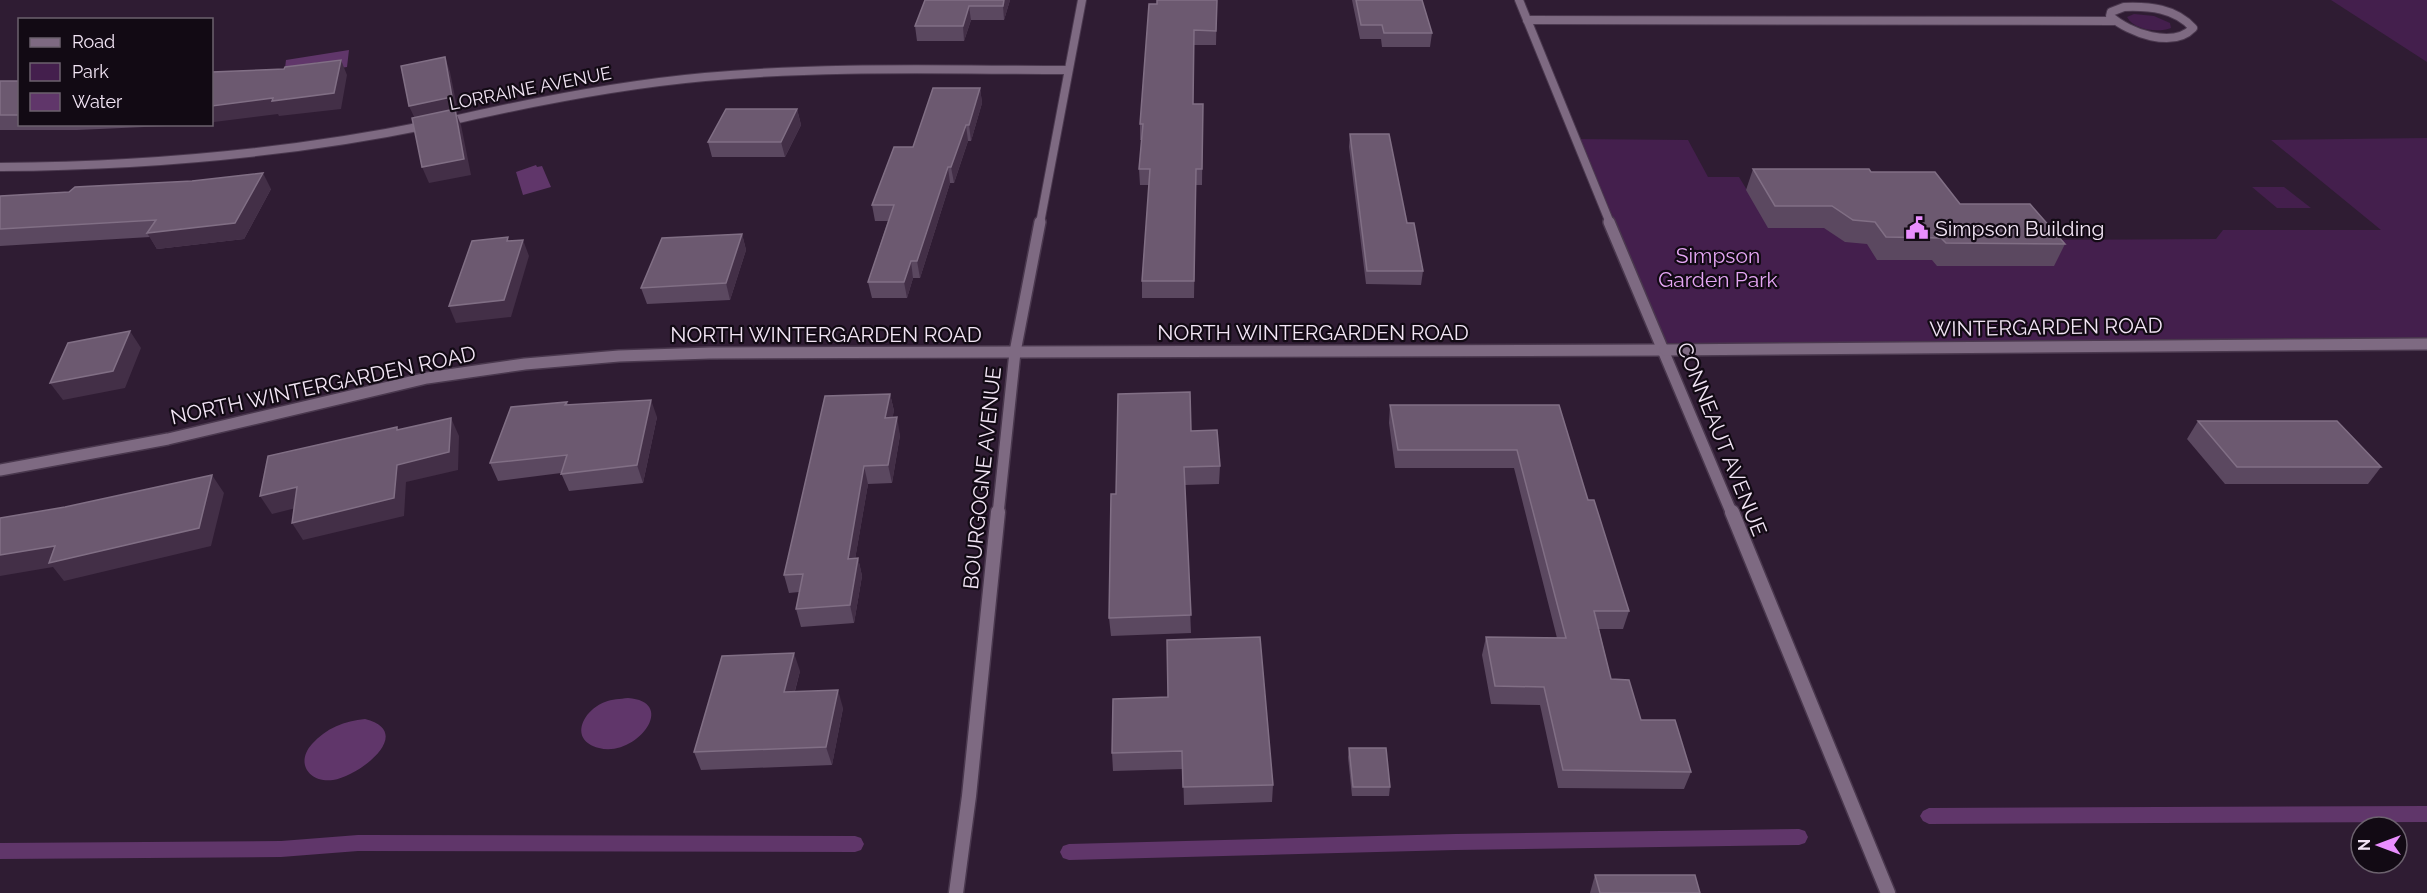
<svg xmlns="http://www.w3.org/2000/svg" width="2427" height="893" viewBox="0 0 2427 893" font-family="Raleway,sans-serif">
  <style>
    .green { fill: #441f4d }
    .water { fill: #60366a }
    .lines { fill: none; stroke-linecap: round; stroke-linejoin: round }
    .stream { fill: #60366a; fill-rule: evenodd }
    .minor-far2-casing { stroke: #4a384e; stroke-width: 10 }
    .minor-far1-casing { stroke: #4a384e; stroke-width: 14 }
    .minor-casing { stroke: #4a384e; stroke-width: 17 }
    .tertiary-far2-casing { stroke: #4a384e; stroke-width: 10 }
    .tertiary-far1-casing { stroke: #4a384e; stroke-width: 14 }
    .tertiary-casing { stroke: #4a384e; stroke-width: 17 }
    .minor-far2 { stroke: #7e6a82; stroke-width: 8 }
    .minor-far1 { stroke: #7e6a82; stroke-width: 11 }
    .minor { stroke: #7e6a82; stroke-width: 14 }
    .tertiary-far2 { stroke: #7e6a82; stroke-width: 8 }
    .tertiary-far1 { stroke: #7e6a82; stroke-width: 11 }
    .tertiary { stroke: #7e6a82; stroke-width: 14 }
    .wall { fill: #5b4860 }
    .shaded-wall { fill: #432f47 }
    .building { fill: #6c5970; stroke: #816f85; stroke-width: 1.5 }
    .labels { text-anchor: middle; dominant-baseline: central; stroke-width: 4.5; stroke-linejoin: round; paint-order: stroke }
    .far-street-label { font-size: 18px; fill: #f2e5f5; stroke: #120a14 }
    .poi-label { font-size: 21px; fill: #f2e5f5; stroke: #120a14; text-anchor: start }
    .park-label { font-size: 21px; fill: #e5a6f4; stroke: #120a14 }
    .street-label { font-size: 21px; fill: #f2e5f5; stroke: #120a14 }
  </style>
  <rect width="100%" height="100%" fill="#2f1c33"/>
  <g class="green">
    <polygon points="2331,0 2427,0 2427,62"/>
    <path d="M2134,14L2154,16L2170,23L2171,28C2158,33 2134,30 2127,17Z"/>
    <polygon points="2427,138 2427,344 1665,350 1575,139 1688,140 1708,177 1739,177 1747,190 2032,240 2216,239 2223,230 2381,230 2271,140"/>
    <polygon points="2252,187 2284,187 2311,208 2277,208"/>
  </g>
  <g class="water">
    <polygon points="349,50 347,67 321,71 321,62 285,68 286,60"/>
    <polygon points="536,165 537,167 542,166 551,187 523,195 516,172"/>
    <path d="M628,698C679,702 636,758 599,748C568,740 583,710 605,702C612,699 620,699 628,698Z"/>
    <path d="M365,719C416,732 360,776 333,780C309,783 295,763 312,744C326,728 345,721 365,719Z"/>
  </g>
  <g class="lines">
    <g class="stream">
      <polygon points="2427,806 2427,822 1929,824 1923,821 1920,816 1923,811 1929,808"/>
      <polygon points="1799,829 1805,831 1808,837 1805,843 1799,845 1455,850 1069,860 1063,858 1060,852 1063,846 1069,844 1455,834"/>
      <polygon points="358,835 855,836 861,838 864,844 861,850 855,852 358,851 281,857 0,859 0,843 281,841"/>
    </g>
    <g class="minor-far2-casing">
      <g id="minor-far2">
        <path d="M2124,7C2149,6 2175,8 2193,28C2173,49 2129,33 2110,16L2111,12Z"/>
        <polyline points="1527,20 2114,21"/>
        <path d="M445,122C531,102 617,85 705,77C825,66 947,70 1068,70"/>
        <path d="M0,167C145,166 286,154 428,125"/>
        <polyline points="1040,223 1082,0"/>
      </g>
    </g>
    <g class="minor-far1-casing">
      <g id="minor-far1">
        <polyline points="0,470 168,439 427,378 525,364 619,356 710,353 1665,350"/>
        <polyline points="998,514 1015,352 1040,222"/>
      </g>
    </g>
    <g class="minor-casing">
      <polyline id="minor" points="956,893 969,796 998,512"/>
    </g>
    <g class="tertiary-far2-casing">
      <polyline id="tertiary-far2" points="1519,0 1610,223"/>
    </g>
    <g class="tertiary-far1-casing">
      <g id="tertiary-far1">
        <polyline points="1609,222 1732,514"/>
        <polyline points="1665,350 2427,344"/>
      </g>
    </g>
    <g class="tertiary-casing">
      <polyline id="tertiary" points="1732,512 1888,893"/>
    </g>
    <use href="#minor-far2" class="minor-far2"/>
    <use href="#minor-far1" class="minor-far1"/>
    <use href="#minor" class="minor"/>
    <use href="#tertiary-far2" class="tertiary-far2"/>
    <use href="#tertiary-far1" class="tertiary-far1"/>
    <use href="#tertiary" class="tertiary"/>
  </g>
  <g class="wall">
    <polygon points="925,0 1010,0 1004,20 971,20 964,41 917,41 915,26"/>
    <polygon points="1217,0 1216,45 1194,45 1193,104 1203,104 1202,185 1196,185 1194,298 1142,298 1142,281 1149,185 1140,185 1139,169 1142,140 1140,140 1140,124 1157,4"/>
    <polygon points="1352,0 1422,0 1432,33 1430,47 1382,47 1381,39 1360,39"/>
    <polygon points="0,81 20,81 20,124 211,124 77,130 0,130"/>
    <polygon points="980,88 982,103 971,141 968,141 954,183 950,183 920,278 913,278 907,298 872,298 868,282 888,221 875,221 872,205 913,147"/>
    <polygon points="797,109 801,125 785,157 712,157 708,142"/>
    <polygon points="1350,134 1407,223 1423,271 1421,285 1366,284 1349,147"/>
    <polygon points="1753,169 1871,172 2065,244 2054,266 1937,266 1932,260 1877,260 1867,244 1845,242 1824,228 1768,228 1746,190"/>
    <polygon points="271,189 244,239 157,249 150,237 0,246 0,196 69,192"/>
    <polygon points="742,234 746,250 730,300 647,304 641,288"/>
    <polygon points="890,394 894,411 892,417 900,435 892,483 868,484 855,559 858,558 862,576 854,623 801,627 796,609 799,592 789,593 784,575"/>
    <polygon points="567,402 568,405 657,417 643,483 569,491 561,473 498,481 490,463"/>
    <polygon points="1390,405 1559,405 1588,500 1629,611 1623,629 1599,629 1611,679 1641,720 1691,772 1684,789 1558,788 1540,705 1491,704 1482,655 1486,637 1557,638 1514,468 1395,468 1389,423"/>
    <polygon points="2198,421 2381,467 2368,484 2225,484 2187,439"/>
    <polygon points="1191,431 1220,466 1219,484 1185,485 1191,633 1111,636 1109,618 1116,494"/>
    <polygon points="800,671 795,691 843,708 832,765 701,770 694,752"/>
    <polygon points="1113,699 1273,785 1272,802 1184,805 1183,769 1113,771 1112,753"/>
    <polygon points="1349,748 1390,787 1389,796 1352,796 1348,757"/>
    <polygon points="1595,875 1700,893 1590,893"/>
  </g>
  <g class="shaded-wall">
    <polygon points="1004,0 1010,0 1004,20 1003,6"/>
    <polygon points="969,6 971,20 964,41 963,26"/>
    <polygon points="445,57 450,72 458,112 456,113 461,125 471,175 429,183 422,167 416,121 409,106"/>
    <polygon points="341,60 347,75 341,109 279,116 278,114 214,122 212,124 212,106"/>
    <polygon points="980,88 982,103 971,141 969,125"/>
    <polygon points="797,109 801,125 785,157 781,142"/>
    <polygon points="966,125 968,141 954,183 951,167"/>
    <polygon points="948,167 950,183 920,278 917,261"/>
    <polygon points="263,173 271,189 244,239 157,249 147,233"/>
    <polygon points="742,234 746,250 730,300 726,283"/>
    <polygon points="523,240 529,256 511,317 456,323 449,306"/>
    <polygon points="911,261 913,278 907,298 904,282"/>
    <polygon points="130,331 141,348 125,388 63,400 50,383"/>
    <polygon points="890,394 894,411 889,435 885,418"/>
    <polygon points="651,400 657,417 643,483 637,465"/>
    <polygon points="897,417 900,435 892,483 888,465"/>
    <polygon points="451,418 459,436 458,470 406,482 404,516 303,540 292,523 397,465"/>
    <polygon points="864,466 868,484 852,577 848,559"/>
    <polygon points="212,475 224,493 211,546 64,581 53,567 0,576 0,555"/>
    <polygon points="297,487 308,505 272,514 260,496"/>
    <polygon points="858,558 862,576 854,623 850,605"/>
    <polygon points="794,653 800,671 790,709 784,692"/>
    <polygon points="838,690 843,708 832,765 826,747"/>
  </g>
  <g class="building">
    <polygon points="925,0 1004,0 1003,6 969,6 963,26 915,26"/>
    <polygon points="1157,0 1217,0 1216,31 1194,30 1193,104 1203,104 1202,169 1196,169 1194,281 1142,281 1150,169 1139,169 1143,124 1140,124 1149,4 1157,4"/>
    <polygon points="1356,0 1422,0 1432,33 1384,33 1382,25 1361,25"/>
    <polygon points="445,57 452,97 409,106 401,66"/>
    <polygon points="341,60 334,93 272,101 273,98 212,106 212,72 284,69 285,67"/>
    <rect x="0" y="81" width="20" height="34"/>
    <polygon points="933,88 980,88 969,125 966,125 951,167 948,167 917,261 911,261 904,282 868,282 894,205 872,205 894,147 913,147"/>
    <polygon points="455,109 464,159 422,167 412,118"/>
    <polygon points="726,109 797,109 781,142 708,142"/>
    <polygon points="1350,134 1389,134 1407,223 1414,223 1423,271 1367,271"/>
    <polygon points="1753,169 1869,169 1871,172 1935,172 1960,204 2030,204 2065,244 1946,243 1941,238 1886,237 1875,222 1853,220 1832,206 1775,206"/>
    <polygon points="263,173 235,223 147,233 156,220 0,229 0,196 69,192 75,187 192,181"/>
    <polygon points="742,234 726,283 641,288 662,238"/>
    <polygon points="508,237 507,241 523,240 504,300 449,306 472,241"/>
    <polygon points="130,331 113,371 50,383 68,343"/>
    <polygon points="1190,392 1191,431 1217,430 1220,466 1184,467 1191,615 1109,618 1111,494 1116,494 1118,394"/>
    <polygon points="890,394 885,418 897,417 888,465 864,466 848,559 858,558 850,605 796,609 803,574 784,575 825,396"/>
    <polygon points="651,400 637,465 561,474 567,455 490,463 511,407 567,402 565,405"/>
    <polygon points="1390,405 1559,405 1588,500 1594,500 1629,611 1594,611 1611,679 1629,680 1641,720 1675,720 1691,772 1563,770 1544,687 1495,686 1486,637 1566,638 1517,450 1398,450"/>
    <polygon points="451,418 449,452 397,465 394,498 292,523 297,487 260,496 268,456 397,427 397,430"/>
    <polygon points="2198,421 2337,421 2381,467 2237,467"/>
    <polygon points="212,475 199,528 49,563 55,546 0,555 0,518 65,507"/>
    <polygon points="1260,637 1273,785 1183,787 1182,751 1112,753 1113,699 1168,697 1167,640"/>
    <polygon points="794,653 784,692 838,690 826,747 694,752 722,656"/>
    <polygon points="1349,748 1386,748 1390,787 1353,787"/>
    <polygon points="1595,875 1695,875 1700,893 1600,893"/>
  </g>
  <defs>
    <g id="civic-bare" transform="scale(1.8)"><path d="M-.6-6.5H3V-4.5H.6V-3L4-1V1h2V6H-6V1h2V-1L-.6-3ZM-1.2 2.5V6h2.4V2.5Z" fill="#e98efe" stroke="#120a14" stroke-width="2.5" paint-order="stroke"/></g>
  </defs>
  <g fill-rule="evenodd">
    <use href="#civic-bare" x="1917" y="228"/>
  </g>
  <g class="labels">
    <g class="far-street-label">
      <text transform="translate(530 88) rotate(-11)">LORRAINE AVENUE</text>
    </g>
    <g class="poi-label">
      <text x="1935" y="228">Simpson Building</text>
    </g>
    <g class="park-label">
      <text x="1718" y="255">Simpson<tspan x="1718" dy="24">Garden Park</tspan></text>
    </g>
    <g class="street-label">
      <text transform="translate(2046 327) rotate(-1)">WINTERGARDEN ROAD</text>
      <text x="1313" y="332">NORTH WINTERGARDEN ROAD</text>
      <text x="826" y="334">NORTH WINTERGARDEN ROAD</text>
      <text transform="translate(323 385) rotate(-12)">NORTH WINTERGARDEN ROAD</text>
      <text transform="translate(1722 439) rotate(68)">CONNEAUT AVENUE</text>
      <text transform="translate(982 478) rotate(-84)">BOURGOGNE AVENUE</text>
    </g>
  </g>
  <rect x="18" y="18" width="195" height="108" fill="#120a14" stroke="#6c626e" stroke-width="1.5"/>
  <rect x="30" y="38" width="30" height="9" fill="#7e6a82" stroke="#6c626e" stroke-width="1.5"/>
  <text x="72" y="48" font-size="18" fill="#f2e5f5">Road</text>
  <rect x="30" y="63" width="30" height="18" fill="#441f4d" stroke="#6c626e" stroke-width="1.5"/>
  <text x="72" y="78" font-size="18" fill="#f2e5f5">Park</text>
  <rect x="30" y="93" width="30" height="18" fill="#60366a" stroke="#6c626e" stroke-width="1.5"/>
  <text x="72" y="108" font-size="18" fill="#f2e5f5">Water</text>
  <g transform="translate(2379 845) rotate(270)"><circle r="28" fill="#120a14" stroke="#6c626e" stroke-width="1.5"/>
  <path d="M0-4.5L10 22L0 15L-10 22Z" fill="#e98efe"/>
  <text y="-9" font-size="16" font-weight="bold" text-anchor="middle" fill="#f2e5f5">N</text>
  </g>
</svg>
